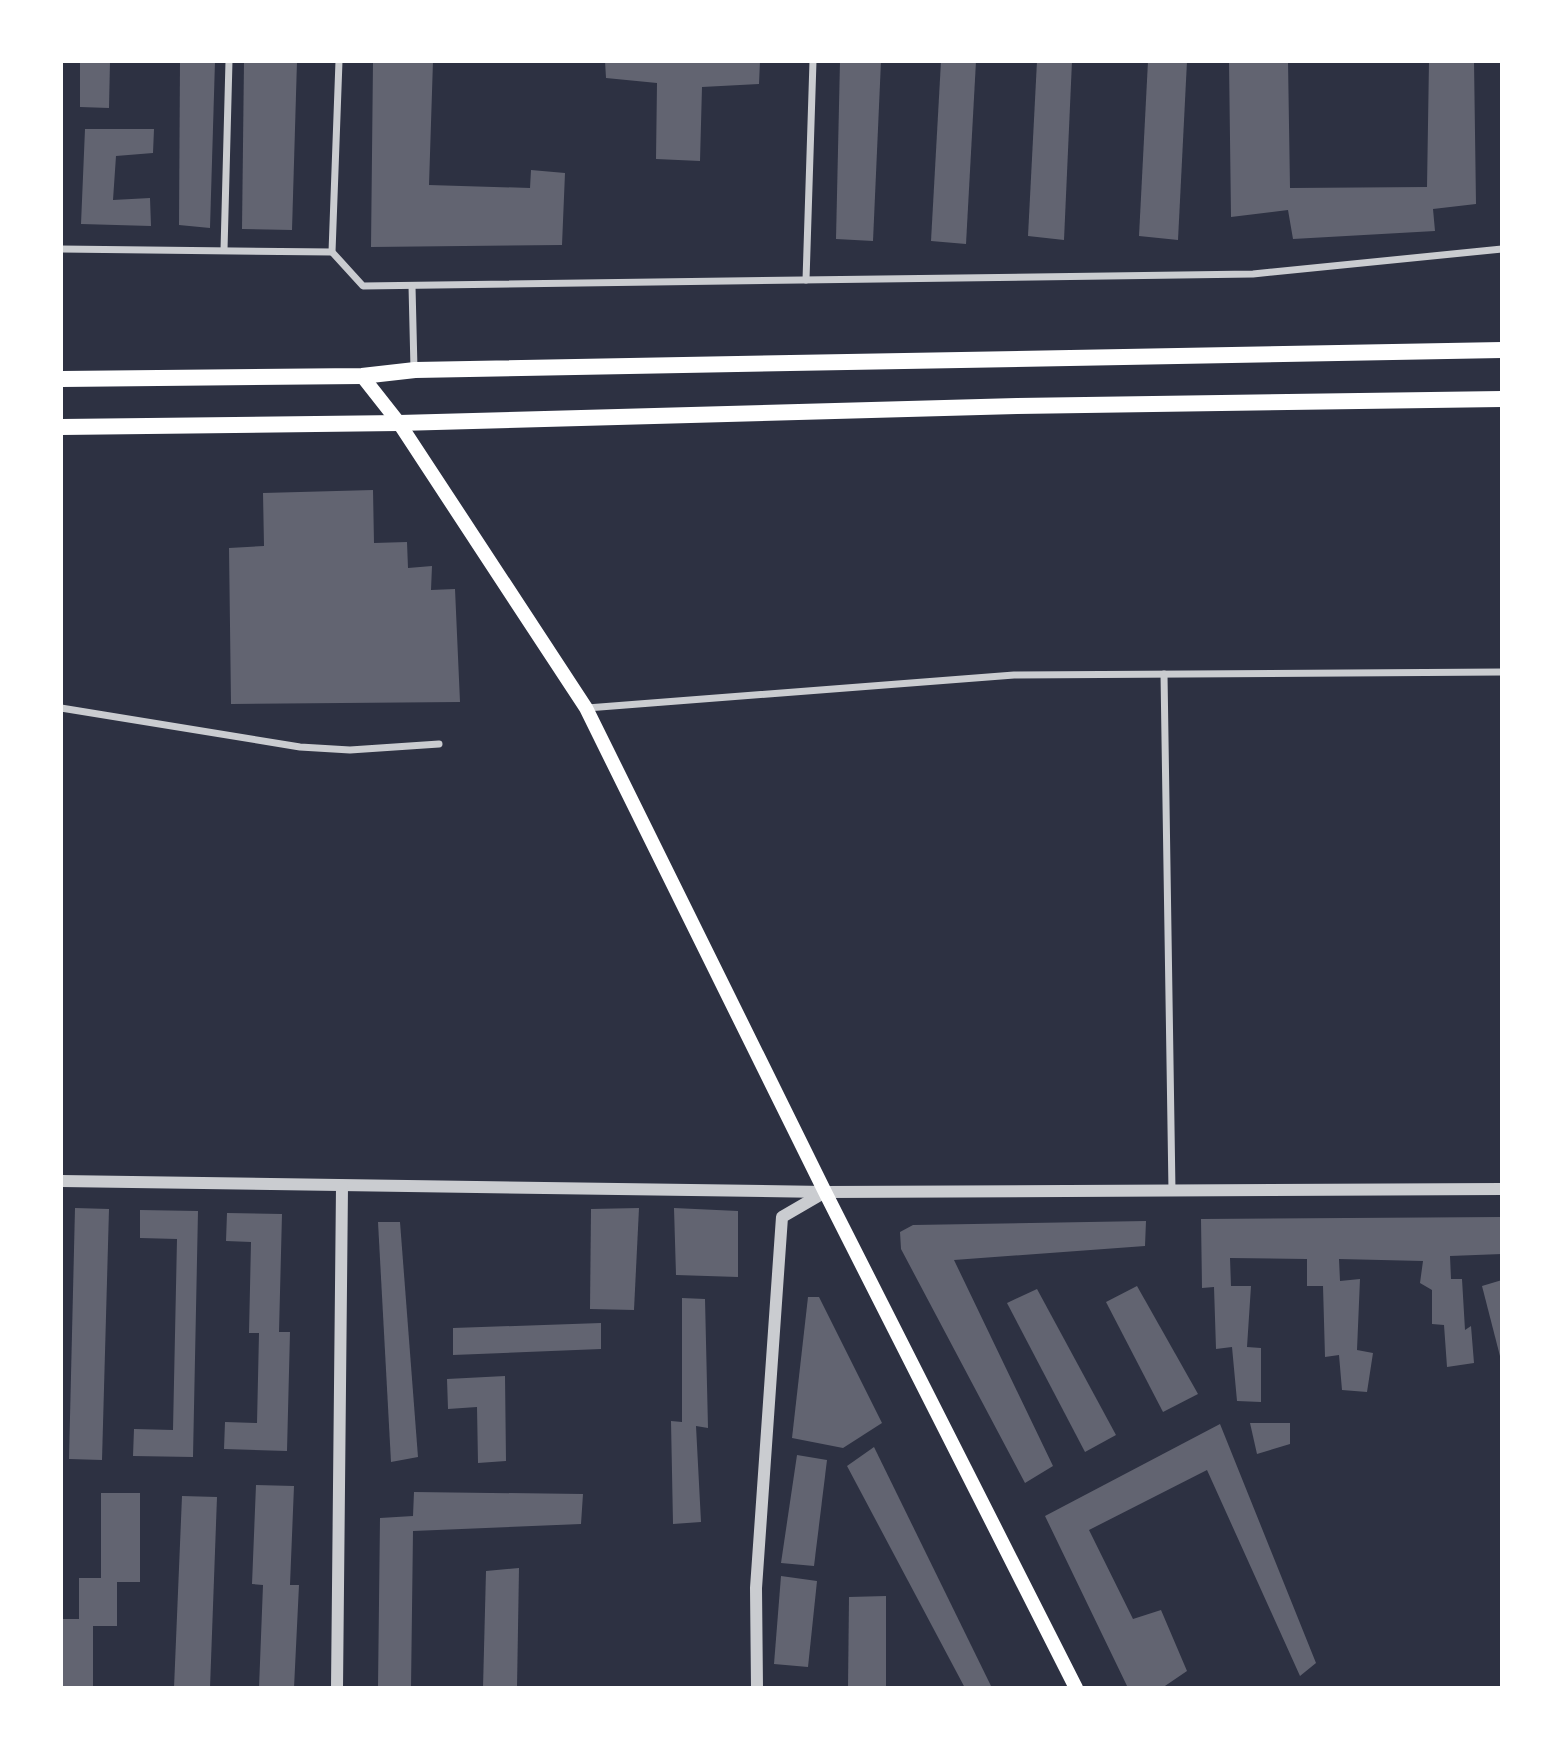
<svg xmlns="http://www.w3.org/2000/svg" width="1563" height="1749" viewBox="0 0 1563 1749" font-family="'Space Grotesk',sans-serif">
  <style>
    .building { fill: #626471 }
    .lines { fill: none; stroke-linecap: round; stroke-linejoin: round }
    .minor { stroke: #caccd0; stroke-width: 7 }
    .tertiary { stroke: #caccd0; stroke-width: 12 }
    .secondary { stroke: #fff; stroke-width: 14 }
    .primary { stroke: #fff; stroke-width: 16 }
  </style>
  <rect width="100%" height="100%" fill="#2d3142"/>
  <g class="building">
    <polygon points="80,61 110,61 109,108 80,107"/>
    <polygon points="180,61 215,61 210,228 179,225"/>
    <polygon points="244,61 297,61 292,230 242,229"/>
    <polygon points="373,61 433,61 429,185 530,188 531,170 565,173 562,245 371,247"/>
    <polygon points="605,61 760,61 759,84 702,87 700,161 656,159 657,83 606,78"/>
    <polygon points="840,61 881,61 873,241 836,239"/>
    <polygon points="941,61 976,61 966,244 931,241"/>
    <polygon points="1037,61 1072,61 1064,240 1028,236"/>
    <polygon points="1148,61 1187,61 1178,240 1139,236"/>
    <polygon points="1229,61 1288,61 1290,188 1427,187 1429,61 1474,61 1476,204 1433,209 1435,231 1293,239 1288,210 1231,217"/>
    <polygon points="85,129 154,129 153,153 116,156 113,200 150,198 151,226 81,224"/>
    <polygon points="373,490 374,543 407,542 408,568 432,566 431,590 455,589 460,702 231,704 229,548 264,546 263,493"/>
    <polygon points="75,1208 109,1209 102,1460 69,1459"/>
    <polygon points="639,1208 634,1310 590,1309 591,1209"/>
    <polygon points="674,1208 738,1211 738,1277 676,1275"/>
    <polygon points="140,1210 198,1211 193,1457 133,1456 134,1429 173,1430 177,1239 140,1238"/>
    <polygon points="227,1213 282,1214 279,1332 290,1332 287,1451 224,1449 225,1422 257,1423 259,1333 249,1333 251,1242 226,1241"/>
    <polygon points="1502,1217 1502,1254 1450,1256 1451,1279 1462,1279 1465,1330 1471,1326 1474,1363 1447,1367 1444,1325 1432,1324 1432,1290 1420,1283 1423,1261 1339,1259 1340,1281 1360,1279 1357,1350 1373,1353 1367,1392 1342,1390 1339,1355 1325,1357 1323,1286 1307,1286 1307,1259 1230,1258 1231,1286 1251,1286 1247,1347 1261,1348 1261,1402 1237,1401 1232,1347 1216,1349 1214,1287 1202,1288 1201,1219"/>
    <polygon points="1146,1221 1145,1246 954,1260 1053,1466 1025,1483 901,1249 900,1232 913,1225"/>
    <polygon points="378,1222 400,1222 418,1457 391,1462"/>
    <polygon points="1502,1280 1502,1359 1501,1360 1482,1286"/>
    <polygon points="1137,1286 1198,1394 1163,1412 1106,1302"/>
    <polygon points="1037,1289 1116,1435 1085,1452 1007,1303"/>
    <polygon points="808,1297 819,1297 882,1423 843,1448 792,1438"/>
    <polygon points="682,1298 705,1299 708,1428 696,1426 701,1522 673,1524 671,1421 682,1422"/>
    <polygon points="601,1323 601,1349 453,1355 453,1328"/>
    <polygon points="505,1376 506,1461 478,1463 477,1407 448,1409 447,1379"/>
    <polygon points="1250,1423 1290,1423 1290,1444 1257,1454"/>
    <polygon points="1220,1424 1316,1663 1300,1676 1207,1470 1089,1530 1133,1619 1161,1610 1187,1671 1162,1688 1128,1688 1045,1516"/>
    <polygon points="874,1447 992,1688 965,1688 847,1466"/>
    <polygon points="797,1455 827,1460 814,1566 781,1563"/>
    <polygon points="256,1485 294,1486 290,1585 299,1585 294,1688 259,1688 263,1585 252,1584"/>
    <polygon points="414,1492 583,1494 581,1524 413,1531 411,1688 378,1688 380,1518 413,1516"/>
    <polygon points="101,1493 140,1493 140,1582 117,1582 117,1626 93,1626 93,1688 61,1688 61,1619 79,1619 79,1578 101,1578"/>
    <polygon points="182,1496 217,1497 210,1688 174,1688"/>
    <polygon points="519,1568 517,1688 483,1688 486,1571"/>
    <polygon points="781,1576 817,1581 808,1667 774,1664"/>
    <polygon points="886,1596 886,1688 848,1688 849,1597"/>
  </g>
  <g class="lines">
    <g class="minor">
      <polyline points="339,61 332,252 363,286 1253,274 1502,249"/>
      <polyline points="61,249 332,252"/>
      <polyline points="224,250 229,61"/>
      <polyline points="806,280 813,61"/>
      <polyline points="412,286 414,369"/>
      <polyline points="1164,674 1172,1191"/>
      <polyline points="61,708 300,747 350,750 439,744"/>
      <polyline points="587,708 1014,675 1502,672"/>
    </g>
    <g class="tertiary">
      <polyline points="61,1181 825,1192 1502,1189"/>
      <polyline points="337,1688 342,1186"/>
      <polyline points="757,1688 756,1588 782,1217 825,1192"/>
    </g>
    <polyline class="secondary" points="362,376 399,423 586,708 825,1192 1076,1688"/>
    <g class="primary">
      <polyline points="61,379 362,376 415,370 1502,350"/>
      <polyline points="61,427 399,423 1017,406 1502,399"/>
    </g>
  </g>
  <rect width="1563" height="1749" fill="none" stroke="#ffffff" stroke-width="126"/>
</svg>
